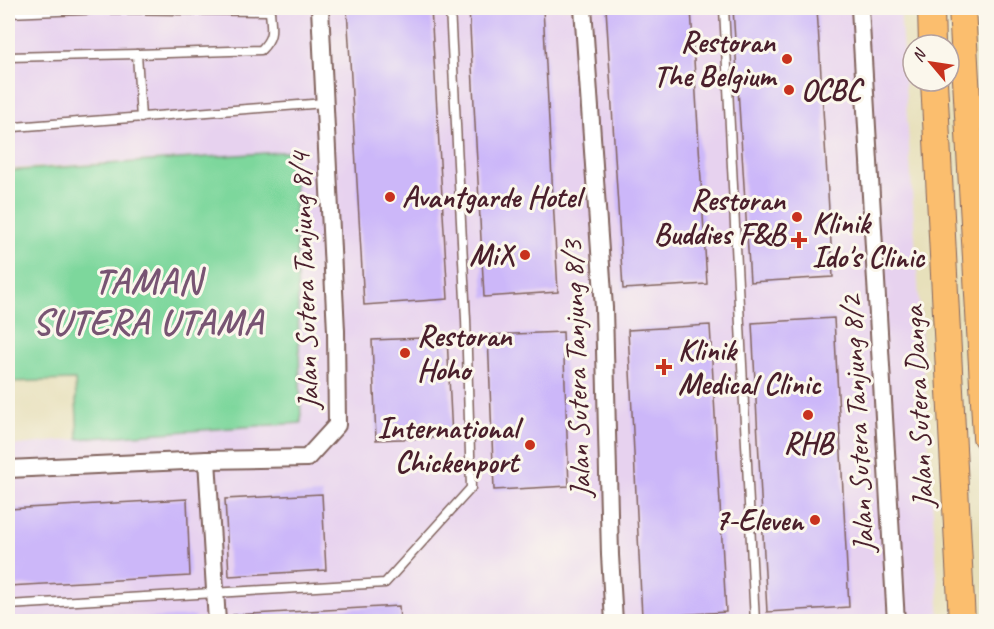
<svg xmlns="http://www.w3.org/2000/svg" width="994" height="629" viewBox="0 0 994 629" font-family="Caveat,sans-serif">
  <style>
    .built { fill: #e7d2ef }
    .green { fill: #7dd79c; stroke: #647b64; stroke-width: 1.5 }
    .building { fill: #ccb7f9 }
    .lines { fill: none; stroke-linecap: round; stroke-linejoin: round }
    .lane-casing { stroke: #81635d; stroke-width: 11 }
    .street-casing { stroke: #81635d; stroke-width: 20 }
    .primary-casing { stroke: #81635d; stroke-width: 28 }
    .lane { stroke: #fff; stroke-width: 8 }
    .street { stroke: #fff; stroke-width: 16 }
    .primary { stroke: #fbbe6e; stroke-width: 26 }
    .poi-dot { fill: #c8321e; stroke: #fbf7ec; stroke-width: 2 }
    .labels { text-anchor: middle; dominant-baseline: central; stroke-width: 6; stroke-linejoin: round; paint-order: stroke }
    .poi-label { font-size: 30px; font-weight: bold; fill: #4a1f2b; stroke: #fbf7ec; text-anchor: end }
    .street-label { font-size: 30px; fill: #4a1f2b; stroke: #fbf7ec }
    .district-label { font-size: 36px; font-weight: bold; letter-spacing: 1.5px; fill: #785473; stroke: #fbf7ec }
  </style>
  <rect width="100%" height="100%" fill="#fbf7ec"/>
  <filter id="ink" filterUnits="userSpaceOnUse"><feTurbulence type="fractalNoise" baseFrequency=".0167" numOctaves="2"/><feDisplacementMap in="SourceGraphic" scale="12" xChannelSelector="R" yChannelSelector="G"/><feConvolveMatrix kernelMatrix="1 2 1 2 8 2 1 2 1" color-interpolation-filters="sRGB"/></filter>
  <filter id="wash" filterUnits="userSpaceOnUse"><feTurbulence type="fractalNoise" baseFrequency=".008" numOctaves="4" result="noise"/><feDisplacementMap in="SourceGraphic" scale="24" xChannelSelector="R" yChannelSelector="G"/><feGaussianBlur stdDeviation="1.35" result="paint"/><feColorMatrix in="noise" values="0 0 0 0 0 0 0 0 0 0 0 0 0 0 0 0 0 1.4 0 .05"/><feComposite in="paint" operator="in"/></filter>
  <g filter="url(#wash)">
    <rect width="100%" height="100%" fill="#e7e0bb"/>
    <polygon class="built" points="8,8 900,8 940,621 8,621 8,446 78,439 300,423 293,151 8,169"/>
    <polygon class="green" points="294,151 301,423 78,439 75,380 8,382 8,171"/>
    <g id="blocks">
      <g class="building">
        <polygon points="347,8 431,8 448,299 364,305"/>
        <polygon points="469,8 543,8 558,292 484,297"/>
        <polygon points="606,8 691,8 707,284 623,289"/>
        <polygon points="733,8 817,8 833,277 750,282"/>
        <polygon points="834,318 849,607 767,612 752,323"/>
        <polygon points="710,325 726,612 642,617 628,330"/>
        <polygon points="563,332 569,486 494,490 488,335"/>
        <polygon points="447,337 452,437 376,440 372,340"/>
        <polygon points="322,494 326,570 229,576 225,499"/>
        <polygon points="187,499 190,576 8,586 8,509"/>
        <polygon points="399,606 400,621 234,621 233,615"/>
        <polygon points="195,616 195,621 120,621 120,620"/>
      </g>
    </g>
  </g>
  <g filter="url(#ink)">
    <use href="#blocks" fill-opacity="0" stroke="#81635d" stroke-width="1.5"/>
    <g class="lines">
      <g class="lane-casing">
        <g id="lane">
          <polyline points="724,8 755,622"/>
          <polyline points="8,13 106,9 270,11 270,8"/>
          <polyline points="8,57 137,54"/>
          <path d="M141,118L137,54L261,50C275,36 271,29 270,11"/>
          <polyline points="8,126 14,127 325,103"/>
          <polyline points="8,605 385,583 471,488 466,319 450,8"/>
        </g>
      </g>
      <g class="street-casing">
        <g id="street">
          <polyline points="583,8 604,308 610,555 614,622"/>
          <polyline points="860,8 896,622"/>
          <polyline points="207,460 217,622"/>
          <polyline points="8,469 207,460 307,458 337,425 336,331 320,8"/>
        </g>
      </g>
      <g class="primary-casing">
        <g id="primary">
          <polyline points="931,8 932,45"/>
          <polyline points="962,8 986,437"/>
          <polyline points="934,81 962,622"/>
        </g>
      </g>
      <use href="#lane" class="lane"/>
      <use href="#street" class="street"/>
      <use href="#primary" class="primary"/>
    </g>
  </g>
  <g class="poi-dot">
    <circle cx="787" cy="59" r="6"/>
    <circle cx="789" cy="90" r="6"/>
    <circle cx="390" cy="197" r="6"/>
    <circle cx="797" cy="217" r="6"/>
    <path d="M796 231h6v6h6v6h-6v6h-6v-6h-6v-6h6z"/>
    <circle cx="525" cy="255" r="6"/>
    <circle cx="405" cy="353" r="6"/>
    <path d="M661 358h6v6h6v6h-6v6h-6v-6h-6v-6h6z"/>
    <circle cx="808" cy="415" r="6"/>
    <circle cx="530" cy="445" r="6"/>
    <circle cx="815" cy="520" r="6"/>
  </g>
  <g class="labels">
    <g class="poi-label">
      <text x="775" y="42">Restoran<tspan x="775" dy="34">The Belgium</tspan></text>
      <text x="801" y="90" text-anchor="start">OCBC</text>
      <text x="402" y="197" text-anchor="start">Avantgarde Hotel</text>
      <text x="785" y="200">Restoran<tspan x="785" dy="34">Buddies F&amp;B</tspan></text>
      <text x="812" y="223" text-anchor="start">Klinik<tspan x="812" dy="34">Ido's Clinic</tspan></text>
      <text x="513" y="255">MiX</text>
      <text x="417" y="336" text-anchor="start">Restoran<tspan x="417" dy="34">Hoho</tspan></text>
      <text x="678" y="350" text-anchor="start">Klinik<tspan x="678" dy="34">Medical Clinic</tspan></text>
      <text x="518" y="428">International<tspan x="518" dy="34">Chickenport</tspan></text>
      <text x="808" y="443" text-anchor="middle">RHB</text>
      <text x="803" y="520">7-Eleven</text>
    </g>
    <g class="street-label">
      <text transform="translate(304 281) rotate(-92)">Jalan Sutera Tanjung 8/4</text>
      <text transform="translate(576 369) rotate(-92)">Jalan Sutera Tanjung 8/3</text>
      <text transform="translate(918 407) rotate(-93)">Jalan Sutera Danga</text>
      <text transform="translate(857 424) rotate(-93)">Jalan Sutera Tanjung 8/2</text>
    </g>
    <g class="district-label">
      <text x="148" y="281">TAMAN<tspan x="148" dy="41">SUTERA UTAMA</tspan></text>
    </g>
  </g>
  <rect width="994" height="629" fill="none" stroke="#fbf7ec" stroke-width="30"/>
  <g transform="translate(931 63) rotate(299)"><circle r="28" fill="#fbf7ec" stroke="#b4a19f" stroke-width="1.5"/>
  <path d="M0-4.5L10 22L0 15L-10 22Z" fill="#c8321e"/>
  <text y="-9" font-size="16" font-weight="bold" text-anchor="middle" fill="#4a1f2b">N</text>
  </g>
</svg>
